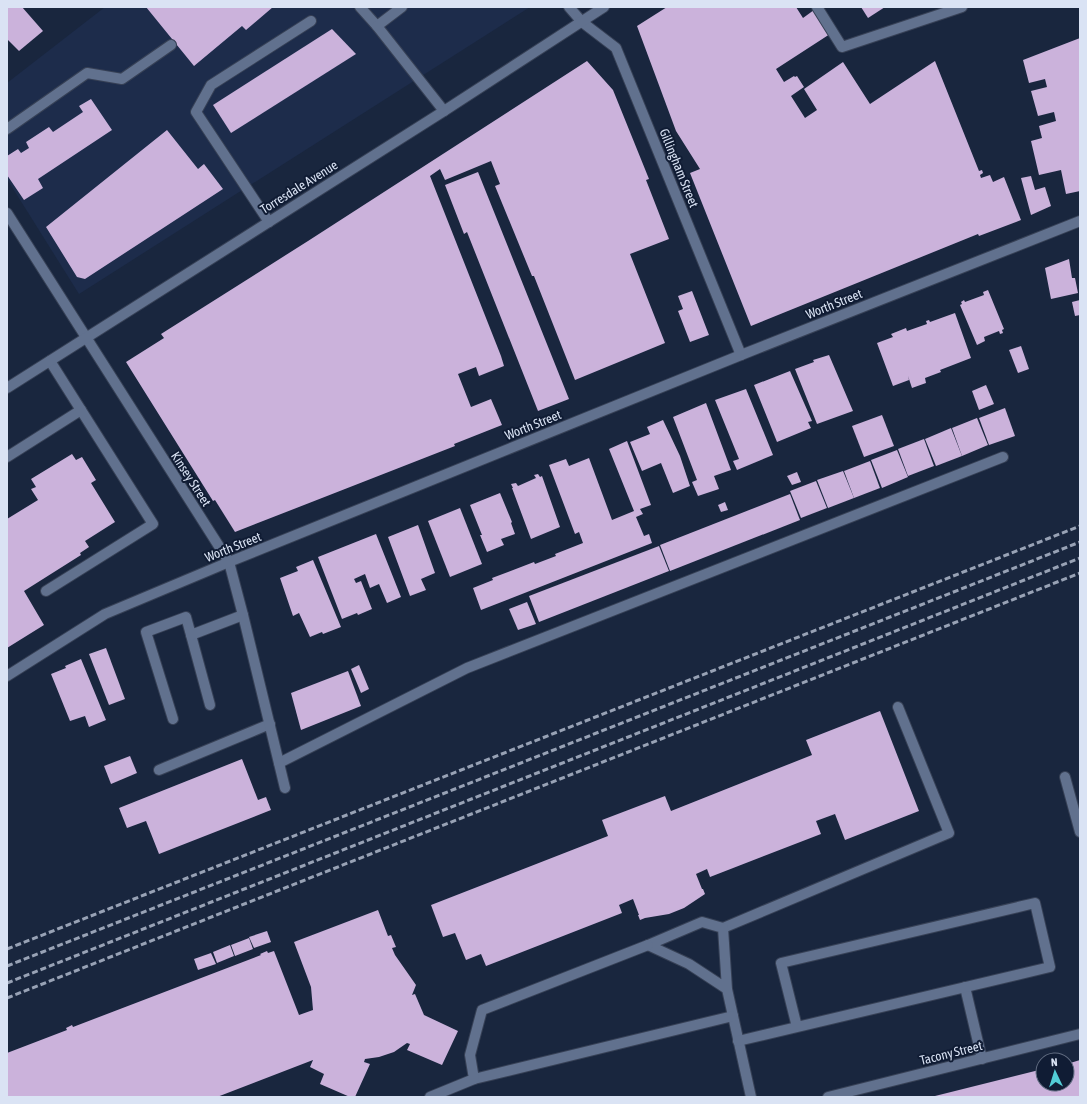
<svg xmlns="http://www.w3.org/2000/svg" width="1087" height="1104" viewBox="0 0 1087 1104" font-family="'Asap Condensed',sans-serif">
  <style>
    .built { fill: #1d2c4b }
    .building { fill: #cbb2db }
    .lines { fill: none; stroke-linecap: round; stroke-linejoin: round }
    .lane-casing { stroke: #374156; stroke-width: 12 }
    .street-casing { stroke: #374156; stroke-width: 12 }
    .secondary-casing { stroke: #374156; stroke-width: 12 }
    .lane { stroke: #61718e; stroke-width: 10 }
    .street { stroke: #61718e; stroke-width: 10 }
    .secondary { stroke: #61718e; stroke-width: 10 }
    .rail { stroke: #98a2b5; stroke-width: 3; stroke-dasharray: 6 3; stroke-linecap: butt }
    .labels { text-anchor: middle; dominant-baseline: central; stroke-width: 4; stroke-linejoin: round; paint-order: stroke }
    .street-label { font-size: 13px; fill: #dae3f4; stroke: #101c34 }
  </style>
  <rect width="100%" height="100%" fill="#19263e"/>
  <polygon class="built" points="105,7 530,7 79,294 7,179 7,83"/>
  <g class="building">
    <polygon points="7,7 22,7 43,31 19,51 7,39"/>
    <polygon points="146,7 273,7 246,30 242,26 194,66"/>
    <polygon points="667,7 796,7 803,18 814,10 830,34 776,69 784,82 794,76 795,77 797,76 804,87 791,96 805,118 817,110 804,89 843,62 870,104 935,61 979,171 982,170 983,173 980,175 981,178 990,175 993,182 1004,177 1021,220 979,236 978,234 751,326 690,173 700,169 676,131 637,26"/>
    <polygon points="861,7 885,7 868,18"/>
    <polygon points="332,29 356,54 231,133 213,105"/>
    <polygon points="1080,38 1080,191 1066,194 1061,170 1039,175 1031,141 1042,138 1039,126 1056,121 1054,112 1038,116 1031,91 1047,87 1045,79 1029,83 1023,60"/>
    <polygon points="587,61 613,90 649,179 646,180 669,239 630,254 665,343 575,380 534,276 532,276 495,186 500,184 491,161 445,180 440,169 430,176 501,356 504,366 479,376 476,367 458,374 471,407 491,399 502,425 454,444 455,446 235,532 215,500 213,501 126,362 164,338 161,334 308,241"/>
    <polygon points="91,99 112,130 38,179 43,188 24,200 7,175 7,156 18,149 21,153 29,148 26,142 49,127 53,132 83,112 79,106"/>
    <polygon points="167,130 198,169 204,164 223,189 85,279 77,277 46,227"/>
    <polygon points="478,172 569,399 538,411 467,232 464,234 445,185"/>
    <polygon points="1031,176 1035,190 1045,187 1051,206 1031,215 1021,178"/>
    <polygon points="1069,259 1072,278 1075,278 1078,293 1051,299 1045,268"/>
    <polygon points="988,290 1004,329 1002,330 1003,333 1000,334 999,331 984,337 985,341 977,345 960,305 962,304 961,302 964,300 965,302 984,295 983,292"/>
    <polygon points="692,291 709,335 690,342 678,311 683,309 678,296"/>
    <polygon points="1080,300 1080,315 1075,316 1072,302"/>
    <polygon points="955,313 971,358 940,370 941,372 925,378 926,383 912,388 908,376 909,380 893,386 877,343 893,337 891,334 906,328 907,331 927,324 926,321 929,320 930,322"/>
    <polygon points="1021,346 1029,369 1018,373 1009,350"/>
    <polygon points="829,355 853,411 817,424 795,369 814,362 813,360"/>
    <polygon points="790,371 812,421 808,422 811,428 777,442 754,385"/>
    <polygon points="986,385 994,404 979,410 972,391"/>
    <polygon points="746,389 773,455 737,470 733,461 739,459 715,400"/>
    <polygon points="706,403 731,470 714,476 719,489 698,496 692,482 697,480 673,417"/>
    <polygon points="1005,408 1015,436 989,445 979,418"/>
    <polygon points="882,415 894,446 864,457 852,426"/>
    <polygon points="977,418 988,445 962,456 952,428"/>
    <polygon points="663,420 680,456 690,486 673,493 661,463 642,471 630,442 650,434 647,427"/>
    <polygon points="951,428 962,456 936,466 925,439"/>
    <polygon points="924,439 934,466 908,476 898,449"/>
    <polygon points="627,441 651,505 640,509 643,514 636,517 644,536 649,534 652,543 481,610 473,588 493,580 492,578 534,562 535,564 556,556 555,554 583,543 579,532 575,534 549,465 566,459 569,466 589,458 612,520 634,511 609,449"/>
    <polygon points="897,450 908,477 882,488 871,460"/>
    <polygon points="72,454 76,460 82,457 96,480 91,483 115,522 85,541 89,547 80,553 81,555 24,591 44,625 7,648 7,519 38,500 31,489 36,487 31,479"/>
    <polygon points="870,461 880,488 854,498 844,471"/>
    <polygon points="843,471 854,498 828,508 817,480"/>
    <polygon points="797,472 801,482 792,485 787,476"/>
    <polygon points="538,474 540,477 542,476 560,527 531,539 512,488 513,488 511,484 516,483 518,486 536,478 534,475"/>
    <polygon points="816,481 827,508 801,518 790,491"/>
    <polygon points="500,493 512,522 511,523 515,534 501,539 504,545 487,552 480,535 482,535 470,505"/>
    <polygon points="790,494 800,520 670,571 660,545"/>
    <polygon points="725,502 728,510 721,512 718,505"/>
    <polygon points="460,508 482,564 450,577 428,521"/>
    <polygon points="418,525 435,573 421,579 426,590 410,596 388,537"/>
    <polygon points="376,534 401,597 387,603 379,584 370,588 365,574 354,579 356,583 361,581 372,609 358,615 357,613 342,619 318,557"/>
    <polygon points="659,546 669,571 539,622 529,596"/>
    <polygon points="313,560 341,627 323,634 322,632 310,637 299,613 293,616 280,578 298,571 296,567"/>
    <polygon points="527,602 536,624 518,630 509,609"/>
    <polygon points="106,648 125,699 109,705 89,654"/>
    <polygon points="81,659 106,720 89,727 85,716 70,721 51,674 66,668 65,666"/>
    <polygon points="359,665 369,689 361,693 351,669"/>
    <polygon points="348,671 361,706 301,730 291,693"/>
    <polygon points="880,711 919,811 845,840 835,814 816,821 821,834 710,877 707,869 696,874 702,889 703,889 705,894 684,908 669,914 645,918 640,920 638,915 639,915 633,899 619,905 622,913 486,966 481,954 466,960 455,933 443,937 431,905 608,836 602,820 665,796 671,811 812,755 806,740"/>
    <polygon points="130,756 137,773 111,784 104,766"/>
    <polygon points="242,759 258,800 266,797 271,810 159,854 146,821 127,828 119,808"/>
    <polygon points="378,910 388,936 391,935 396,947 392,948 395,955 416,985 412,995 415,994 424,1015 458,1031 442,1065 407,1050 410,1044 407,1043 394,1052 379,1057 365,1059 364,1062 370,1064 355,1097 350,1097 320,1084 324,1074 310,1067 313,1060 217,1097 7,1097 7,1053 67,1030 66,1028 72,1025 73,1027 261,955 260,954 267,951 268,953 274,951 299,1015 313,1010 311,987 294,942"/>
    <polygon points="267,931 271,942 254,948 249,937"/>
    <polygon points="249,938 253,949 235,956 231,945"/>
    <polygon points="230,945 234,956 217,963 213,952"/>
    <polygon points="211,953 216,964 198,970 194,959"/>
    <polygon points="1080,1060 1080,1097 931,1097 1043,1069 1043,1084 1067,1084 1067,1064"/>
  </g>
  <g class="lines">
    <g class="lane-casing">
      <g id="lane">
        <polyline points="360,7 377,26 444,111"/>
        <polyline points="817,7 842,47 962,7"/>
        <polyline points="377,26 402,7"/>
        <polyline points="7,129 87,73 122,79 171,45"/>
        <polyline points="269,222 196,112 211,85 311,21"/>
        <polyline points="7,457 81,410"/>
        <polyline points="46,591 153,524 50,361"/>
        <polyline points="191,635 210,705"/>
        <polyline points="173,719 146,632 186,617 191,635 243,615"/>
        <polyline points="279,763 467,668 1003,457"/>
        <polyline points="159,770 270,724"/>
        <polyline points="1065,777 1080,832"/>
        <polyline points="723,928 949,833 898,707"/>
        <polyline points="965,987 982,1059"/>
        <polyline points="727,989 689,964 648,945 702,922 723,928 727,989 751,1097"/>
        <polyline points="738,1041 1050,967 1035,903 781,963 797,1027"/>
        <polyline points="474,1079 733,1016"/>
        <polyline points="430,1097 474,1079 470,1055 482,1010 648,945"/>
      </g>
    </g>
    <g class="street-casing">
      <g id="street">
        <polyline points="569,7 582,22 616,48 741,355"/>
        <polyline points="7,213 229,562 243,615 285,788"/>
        <polyline points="7,676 105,614 229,562 741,355 1080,221"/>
      </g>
    </g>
    <g class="secondary-casing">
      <g id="secondary">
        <polyline points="7,388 444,111 604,7"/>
        <polyline points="828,1097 1080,1034"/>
      </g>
    </g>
    <use href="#lane" class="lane"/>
    <use href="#street" class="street"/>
    <use href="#secondary" class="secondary"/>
    <g class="rail">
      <polyline points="7,949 1080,526"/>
      <polyline points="7,966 1080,542"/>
      <polyline points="7,983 1080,558"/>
      <polyline points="7,998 1080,573"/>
    </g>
  </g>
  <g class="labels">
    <g class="street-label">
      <text transform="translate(679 168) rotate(68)">Gillingham Street</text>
      <text transform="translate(299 187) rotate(-32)">Torresdale Avenue</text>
      <text transform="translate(834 304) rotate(-22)">Worth Street</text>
      <text transform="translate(533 425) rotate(-22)">Worth Street</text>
      <text transform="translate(191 479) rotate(57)">Kinsey Street</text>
      <text transform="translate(233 547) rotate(-22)">Worth Street</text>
      <text transform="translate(951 1053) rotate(-14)">Tacony Street</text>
    </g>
  </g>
  <rect width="1087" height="1104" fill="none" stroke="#dae3f4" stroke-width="16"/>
  <g transform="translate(1055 1072) rotate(356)"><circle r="19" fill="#101c34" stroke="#616c81"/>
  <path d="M0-3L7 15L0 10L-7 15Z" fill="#52ccd6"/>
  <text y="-6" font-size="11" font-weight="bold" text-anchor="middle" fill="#dae3f4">N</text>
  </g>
</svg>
